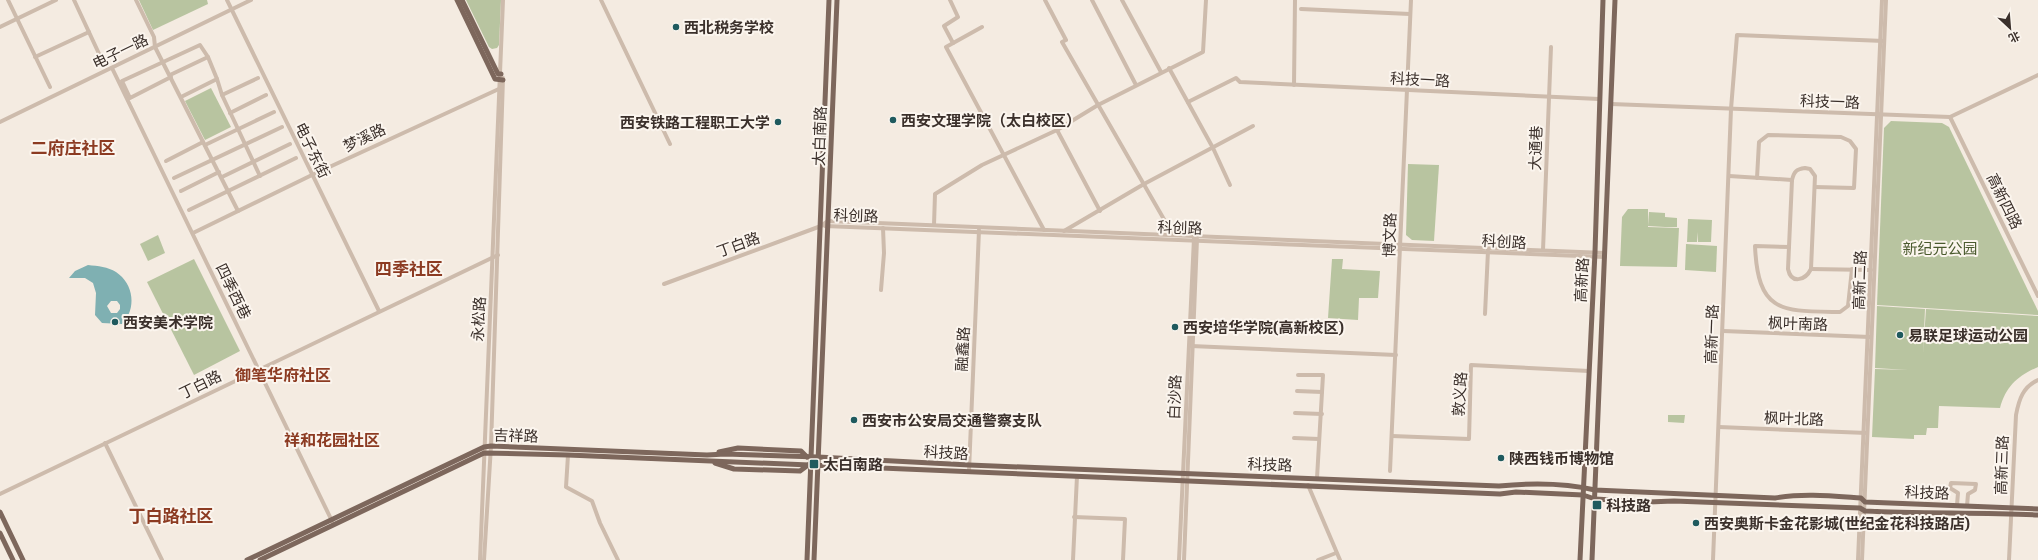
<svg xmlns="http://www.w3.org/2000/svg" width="2038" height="560" viewBox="0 0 2038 560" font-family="'Exo 2','Noto Sans SC',sans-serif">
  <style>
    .green { fill: #b8c4a0 }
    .water { fill: #7fb0b2; fill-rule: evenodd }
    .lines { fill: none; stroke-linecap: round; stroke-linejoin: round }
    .minor { stroke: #cdbbac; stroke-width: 4 }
    .major { stroke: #7d675c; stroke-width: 5 }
    .poi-dot { fill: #1f5a5e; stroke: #fbf5ee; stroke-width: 1.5 }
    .labels { text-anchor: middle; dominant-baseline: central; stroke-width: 4; stroke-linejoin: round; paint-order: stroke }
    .poi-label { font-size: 15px; font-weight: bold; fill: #3b302b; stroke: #fbf5ee; text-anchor: start }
    .street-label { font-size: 15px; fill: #3b302b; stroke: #fbf5ee }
    .park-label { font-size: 15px; fill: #4a5a2e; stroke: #fbf5ee }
    .neighbourhood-label { font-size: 16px; font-weight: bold; fill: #8c3b22; stroke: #fbf5ee }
    .quarter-label { font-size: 17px; font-weight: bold; fill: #8c3b22; stroke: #fbf5ee }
  </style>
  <rect width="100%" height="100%" fill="#f4ebe1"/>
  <g class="green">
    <polygon points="139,0 207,0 208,4 153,30"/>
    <polygon points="466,0 501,0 499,45 497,48 492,49 489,47"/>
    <polygon points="211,88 231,127 205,140 185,101"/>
    <polygon points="1891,121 1942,123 1949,127 2038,311 2038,315 1877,305 1884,128"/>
    <polygon points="1408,164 1439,165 1434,241 1412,240 1406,235"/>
    <polygon points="1628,209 1648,209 1648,227 1679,228 1677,267 1620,266 1622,217"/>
    <polygon points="1649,212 1665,213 1665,217 1677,218 1677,227 1665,227 1665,222 1665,227 1648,226"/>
    <polygon points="1688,219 1712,220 1711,242 1698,242 1698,232 1697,242 1687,242"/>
    <polygon points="158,235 165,253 148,261 140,244"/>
    <polygon points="1686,244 1717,246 1716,272 1685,270"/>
    <polygon points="194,259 240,351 194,375 147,282"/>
    <polygon points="1332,259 1343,259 1342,269 1380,271 1378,298 1359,298 1358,320 1328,318"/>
    <path d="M1877,306L1925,309L1923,353L1926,309L2038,316V367C2018,376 2006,386 2000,408L1939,406L1938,428H1927L1926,435H1914V439L1872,437L1875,369L1908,370L1875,368Z"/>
    <polygon points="1668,415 1685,415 1684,423 1668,422"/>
  </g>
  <path class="water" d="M88,265C98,266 108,267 116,272C134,284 137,309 122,324L102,323L95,315L96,293L93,283L85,278H69L75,271ZM111,301H117L120,305V309L117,313H111L107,306Z"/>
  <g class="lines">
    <g class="minor">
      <polyline points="8,0 50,87"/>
      <polyline points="74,0 101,58"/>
      <polyline points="136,0 154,37 155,47 238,211"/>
      <polyline points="227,0 379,311"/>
      <polyline points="601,0 670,144"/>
      <polyline points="950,0 958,17 944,26 953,43"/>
      <polyline points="1045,0 1066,40 1062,42 1173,235"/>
      <polyline points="1092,0 1136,85"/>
      <polyline points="1122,0 1161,72"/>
      <polyline points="1301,9 1410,14"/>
      <polyline points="0,27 56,0"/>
      <polyline points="982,27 946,47 1044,230"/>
      <polyline points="35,57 89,32"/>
      <polyline points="112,68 332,521"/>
      <polyline points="1169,68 1213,148 1230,185"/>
      <polyline points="170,75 208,57"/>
      <polyline points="171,77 130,98 122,81 200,45 208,57 217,79 181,97"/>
      <polyline points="217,79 222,95 260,176"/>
      <polyline points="1294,85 1295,0"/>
      <polyline points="222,95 258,78"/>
      <polyline points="1188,102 1236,78 1240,82 1599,99"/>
      <polyline points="1611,104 1950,117 2038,75"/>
      <polyline points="230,113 266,95"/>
      <polyline points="1950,117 2038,296"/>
      <polyline points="0,122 251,0"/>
      <polyline points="1057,130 1100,211"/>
      <polyline points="205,145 274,112"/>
      <polyline points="166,161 203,142"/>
      <path d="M1805,168L1810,169L1815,176L1811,269C1805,281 1791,284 1788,269L1792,180C1794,172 1796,169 1805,168Z"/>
      <polyline points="1729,176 1792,180"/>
      <polyline points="222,177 290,144"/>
      <polyline points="174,178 282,127"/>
      <polyline points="1757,178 1759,142 1768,135 1841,137 1850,141 1856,149 1854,188 1815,187"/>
      <polyline points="181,191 219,172"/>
      <polyline points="189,210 296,158"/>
      <polyline points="934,225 935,194 982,165 1057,130 1098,105 1203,52 1206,0"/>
      <polyline points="825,226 1605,257"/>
      <polyline points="1064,231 1144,184 1253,126"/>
      <polyline points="193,233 312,175 501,88"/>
      <path d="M1789,247L1755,246C1758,314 1782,311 1840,312L1848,306L1852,269"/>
      <polyline points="1543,250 1551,47"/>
      <polyline points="1811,269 1871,270"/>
      <polyline points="664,284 821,226 828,221 1605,253"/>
      <polyline points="881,290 884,253 883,228"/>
      <polyline points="1485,314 1488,251"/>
      <polyline points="1723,331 1870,337"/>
      <polyline points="1191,346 1396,355"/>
      <polyline points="1298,375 1323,375 1317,478"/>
      <polyline points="1297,391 1322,392"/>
      <polyline points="1295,413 1322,414"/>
      <polyline points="1719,427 1867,433"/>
      <polyline points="1392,436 1469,439 1471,365 1589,371"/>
      <polyline points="1294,438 1319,439"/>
      <polyline points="105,443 162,560"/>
      <polyline points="568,455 566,487 592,501 600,523 618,560"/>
      <polyline points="969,471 979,230"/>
      <polyline points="1390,471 1411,0"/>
      <polyline points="1308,485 1340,560"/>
      <polyline points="0,494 498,255"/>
      <polyline points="1957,505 1958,493 1950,488 1951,483 1976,484 1975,490 1968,494 1967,506"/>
      <polyline points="1074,517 1125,519 1123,560"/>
      <polyline points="480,560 503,0"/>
      <polyline points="484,560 491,446 503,78"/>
      <polyline points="1073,560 1077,476"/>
      <polyline points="1179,560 1194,238"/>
      <polyline points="1184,560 1197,239"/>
      <polyline points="1318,560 1336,553"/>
      <polyline points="1713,560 1731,109 1737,35 1884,41"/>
      <polyline points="1858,560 1882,0"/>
      <polyline points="1862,560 1886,0"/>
      <path d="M2009,560L2016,415C2019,399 2023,387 2038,380"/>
    </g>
    <g class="major">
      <polyline points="457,0 495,79 503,80"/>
      <polyline points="462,0 498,74 501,74"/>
      <polyline points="719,452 738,448 801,451 807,457"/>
      <polyline points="715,463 734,469 800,471 808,465"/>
      <polyline points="0,512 23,560"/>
      <polyline points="0,533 13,560"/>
      <path d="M247,560L484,447L491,446L707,455L725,454L818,457L969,465L1499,486C1530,483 1565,483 1595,490L1775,498C1804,493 1832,496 1861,498L1865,502L2038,509"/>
      <path d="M260,560L484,453L568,455L1500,494L1516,492L1583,495L1595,499L1648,502L1674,501L1860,508L1865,511C1923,514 1980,512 2038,515"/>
      <polyline points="807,560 829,0"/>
      <polyline points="814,560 837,0"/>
      <polyline points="1580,560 1595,252 1603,0"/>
      <polyline points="1592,560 1615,0"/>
    </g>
  </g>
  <g class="poi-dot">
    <circle cx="676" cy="27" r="4"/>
    <circle cx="893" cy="120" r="4"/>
    <circle cx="778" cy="122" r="4"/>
    <circle cx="115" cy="322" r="4"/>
    <circle cx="1175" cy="327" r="4"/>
    <circle cx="1900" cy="335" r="4"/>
    <circle cx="854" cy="420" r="4"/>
    <circle cx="1501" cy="458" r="4"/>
    <rect x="809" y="459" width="10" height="10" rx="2"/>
    <rect x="1592" y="500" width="10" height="10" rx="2"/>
    <circle cx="1696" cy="523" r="4"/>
  </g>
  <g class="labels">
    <g class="poi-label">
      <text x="684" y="27">西北税务学校</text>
      <text x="901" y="120">西安文理学院（太白校区）</text>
      <text x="770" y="122" text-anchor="end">西安铁路工程职工大学</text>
      <text x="123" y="322">西安美术学院</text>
      <text x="1183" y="327">西安培华学院(高新校区)</text>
      <text x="1908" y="335">易联足球运动公园</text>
      <text x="862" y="420">西安市公安局交通警察支队</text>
      <text x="1509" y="458">陕西钱币博物馆</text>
      <text x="823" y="464">太白南路</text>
      <text x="1606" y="505">科技路</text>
      <text x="1704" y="523">西安奥斯卡金花影城(世纪金花科技路店)</text>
    </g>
    <g class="street-label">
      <text transform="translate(120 51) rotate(-26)">电子一路</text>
      <text transform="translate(1420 79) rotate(3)">科技一路</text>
      <text transform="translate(1830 101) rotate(2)">科技一路</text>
      <text transform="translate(819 136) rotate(-88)">太白南路</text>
      <text transform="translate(364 137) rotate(-25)">梦溪路</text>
      <text transform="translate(1535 148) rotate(-88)">大通巷</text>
      <text transform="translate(313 150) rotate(64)">电子东街</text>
      <text transform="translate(2005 201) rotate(64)">高新四路</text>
      <text transform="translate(856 215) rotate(2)">科创路</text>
      <text transform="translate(1180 227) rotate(2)">科创路</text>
      <text transform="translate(1389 235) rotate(-88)">博文路</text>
      <text transform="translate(1504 241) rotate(3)">科创路</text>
      <text transform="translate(738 244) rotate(-20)">丁白路</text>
      <text transform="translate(1581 280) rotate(-87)">高新路</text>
      <text transform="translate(1859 280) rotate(-88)">高新二路</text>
      <text transform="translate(234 291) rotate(64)">四季西巷</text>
      <text transform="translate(478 319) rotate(-87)">永松路</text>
      <text transform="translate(1798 323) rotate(2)">枫叶南路</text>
      <text transform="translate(1711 334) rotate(-88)">高新一路</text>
      <text transform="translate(962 349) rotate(-87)">融鑫路</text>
      <text transform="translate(200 384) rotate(-26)">丁白路</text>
      <text transform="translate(1459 394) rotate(-86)">敦义路</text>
      <text transform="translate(1174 397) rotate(-88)">白沙路</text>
      <text transform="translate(1794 418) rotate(2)">枫叶北路</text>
      <text transform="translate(516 435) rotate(2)">吉祥路</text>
      <text transform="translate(946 452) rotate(3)">科技路</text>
      <text transform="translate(1270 464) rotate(2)">科技路</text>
      <text transform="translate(2001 465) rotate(-88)">高新三路</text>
      <text transform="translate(1927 492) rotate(2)">科技路</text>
    </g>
    <g class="park-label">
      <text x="1940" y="248">新纪元公园</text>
    </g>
    <g class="neighbourhood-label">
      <text x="283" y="374">御笔华府社区</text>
      <text x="332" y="439">祥和花园社区</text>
    </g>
    <g class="quarter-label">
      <text x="73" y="147">二府庄社区</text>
      <text x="409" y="268">四季社区</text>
      <text x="171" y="515">丁白路社区</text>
    </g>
  </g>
  <g transform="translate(2010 28) rotate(154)" stroke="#fbf5ee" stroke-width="3" paint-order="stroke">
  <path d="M0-3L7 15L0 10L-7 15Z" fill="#3b302b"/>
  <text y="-6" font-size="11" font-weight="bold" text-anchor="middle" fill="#3b302b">北</text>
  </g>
</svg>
